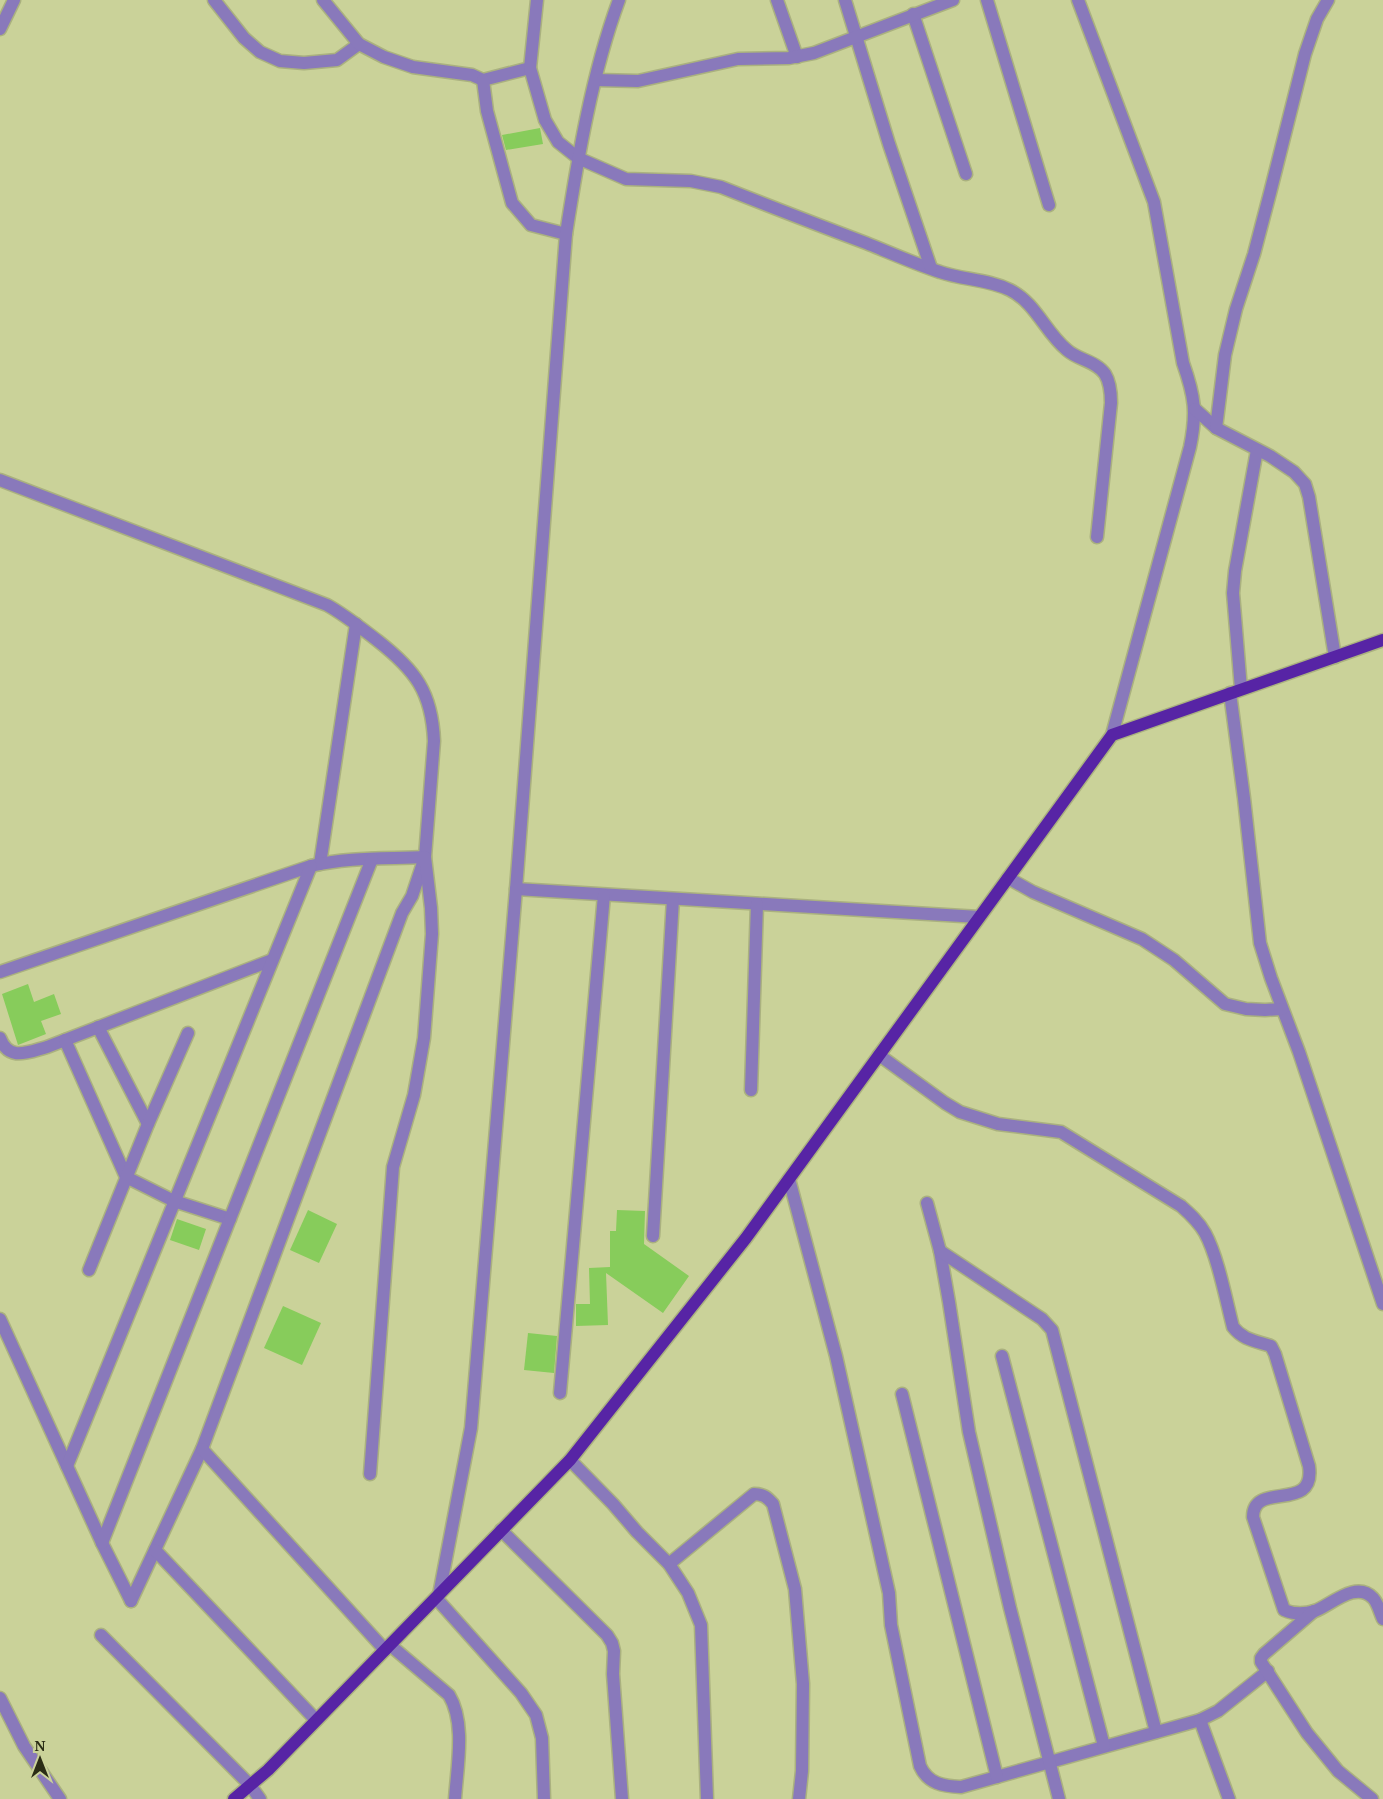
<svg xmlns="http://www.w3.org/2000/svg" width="1383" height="1799" viewBox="0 0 1383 1799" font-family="'Noto Serif',serif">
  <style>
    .building { fill: #87cc5b }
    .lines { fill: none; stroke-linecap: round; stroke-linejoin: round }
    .minor-casing { stroke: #aab17f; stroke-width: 15 }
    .major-casing { stroke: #aab17f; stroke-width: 15 }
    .minor { stroke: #8979bb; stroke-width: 12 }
    .major { stroke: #5724a5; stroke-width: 12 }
  </style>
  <rect width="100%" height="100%" fill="#cad299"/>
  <g class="building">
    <polygon points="540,128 543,144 506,150 502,135"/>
    <polygon points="28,984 34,1002 54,994 61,1014 41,1021 46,1034 18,1045 2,994"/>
    <polygon points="308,1210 337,1224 319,1263 290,1250"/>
    <polygon points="617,1210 645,1211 644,1244 689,1276 663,1313 606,1273 608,1325 576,1326 576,1304 590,1304 589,1268 610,1267 610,1231 616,1231"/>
    <polygon points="177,1219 206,1229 199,1250 170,1240"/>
    <polygon points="283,1306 321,1323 302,1365 264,1348"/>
    <polygon points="528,1333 557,1336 554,1373 524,1370"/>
  </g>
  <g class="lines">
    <g class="minor-casing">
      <g id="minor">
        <polyline points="214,0 244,38 260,52 280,61 304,63 337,60 359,44"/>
        <polyline points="323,0 359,44 384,57 413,67 472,75 483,80 530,68"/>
        <path d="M537,0L530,68L545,120L558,142L578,158L626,179L691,181L721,187C769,206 818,225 866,243C891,253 915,264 940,272C963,280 988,279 1010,290C1036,303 1045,332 1067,350C1078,360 1096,361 1105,374C1110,382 1111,394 1111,403L1097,537"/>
        <polyline points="777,0 797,57"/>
        <polyline points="845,0 889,144 931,268"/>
        <polyline points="987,0 1049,205"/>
        <path d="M1078,0L1154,202L1183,363C1195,397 1197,413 1190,447L1112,735"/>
        <polyline points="913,14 966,174"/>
        <polyline points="0,29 14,0"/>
        <polyline points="483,80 487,111 512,203 531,225 566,234"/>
        <polyline points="596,80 638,81 738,59 789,58 814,53 953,0"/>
        <polyline points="1195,409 1216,428 1270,456 1294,472 1305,484 1309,497 1335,657"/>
        <polyline points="1216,428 1225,355 1236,309 1254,254 1270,193 1305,54 1317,19 1328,0"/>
        <path d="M0,480L327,605C345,615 361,628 378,641C415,670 432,692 434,741L425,857L412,896L402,913L202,1449L131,1601"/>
        <polyline points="1241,689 1233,593 1235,571 1257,450"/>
        <polyline points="1230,693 1244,798 1260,943 1271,978 1299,1052 1383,1304"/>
        <polyline points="320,864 356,624"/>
        <polyline points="1008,878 1033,892 1142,939 1174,960 1225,1004 1246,1009 1265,1010 1282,1009"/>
        <polyline points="516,889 979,917"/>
        <path d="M0,972L311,866C348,857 387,859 425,857L431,908L432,934L424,1038L414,1095L393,1167L370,1474"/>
        <polyline points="98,1027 148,1124"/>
        <path d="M0,1038C9,1062 28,1052 47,1047L272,960"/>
        <polyline points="65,1040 126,1177 174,1201 230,1219"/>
        <path d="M879,1055L945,1103L960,1112L998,1124L1061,1132L1181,1206C1190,1214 1199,1222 1205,1233C1218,1257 1226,1300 1233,1327C1243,1340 1256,1341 1271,1346L1275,1354L1309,1466C1316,1514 1253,1480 1253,1517L1284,1610C1293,1614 1305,1614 1315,1611C1331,1605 1356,1580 1373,1598C1378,1603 1380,1613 1383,1619"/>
        <polyline points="751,1090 757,904"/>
        <path d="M789,1179L836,1356L889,1593L891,1625L920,1766C928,1784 943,1786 961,1787L1200,1720L1218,1711L1268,1671"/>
        <polyline points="927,1203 940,1251 949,1302 969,1432 1010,1608 1059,1799"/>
        <polyline points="653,1236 673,899"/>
        <polyline points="940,1251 1042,1319 1052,1330 1156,1732"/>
        <polyline points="89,1270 148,1124 188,1033"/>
        <polyline points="0,1319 102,1543 131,1601"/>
        <polyline points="1002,1356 1104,1746"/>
        <polyline points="560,1393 604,895"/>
        <polyline points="902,1394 997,1777"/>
        <polyline points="202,1449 385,1650"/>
        <polyline points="570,1460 613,1504 637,1532 669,1564 688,1593 701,1625 707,1799"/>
        <polyline points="67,1466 311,866"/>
        <polyline points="501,1530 607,1635 612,1643 614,1651 613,1674 622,1799"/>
        <polyline points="102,1543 372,859"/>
        <polyline points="155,1550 316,1720"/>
        <path d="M669,1564L754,1494C763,1494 767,1497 773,1504L795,1589L803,1684L802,1771L799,1799"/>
        <path d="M439,1595L471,1428L516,889L566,234C578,157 592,73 619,0"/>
        <polyline points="436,1598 521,1693 536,1715 542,1738 544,1799"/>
        <polyline points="1314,1611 1264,1654 1261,1658 1261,1662 1307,1733 1338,1771 1372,1799"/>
        <polyline points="101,1635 250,1785 260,1799"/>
        <path d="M390,1645L449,1695C466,1723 457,1767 455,1799"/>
        <polyline points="0,1698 24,1746 60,1799"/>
        <polyline points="1200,1720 1229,1799"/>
      </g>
    </g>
    <g class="major-casing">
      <polyline id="major" points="234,1799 268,1770 570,1460 746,1238 1112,735 1383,640"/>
    </g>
    <use href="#minor" class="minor"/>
    <use href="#major" class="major"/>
  </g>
  <g transform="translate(40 1759)" stroke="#cad299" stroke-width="4" paint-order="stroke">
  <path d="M0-4L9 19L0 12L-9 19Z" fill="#2a2d16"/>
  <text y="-8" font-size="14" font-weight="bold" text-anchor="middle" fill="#2a2d16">N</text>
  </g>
</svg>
